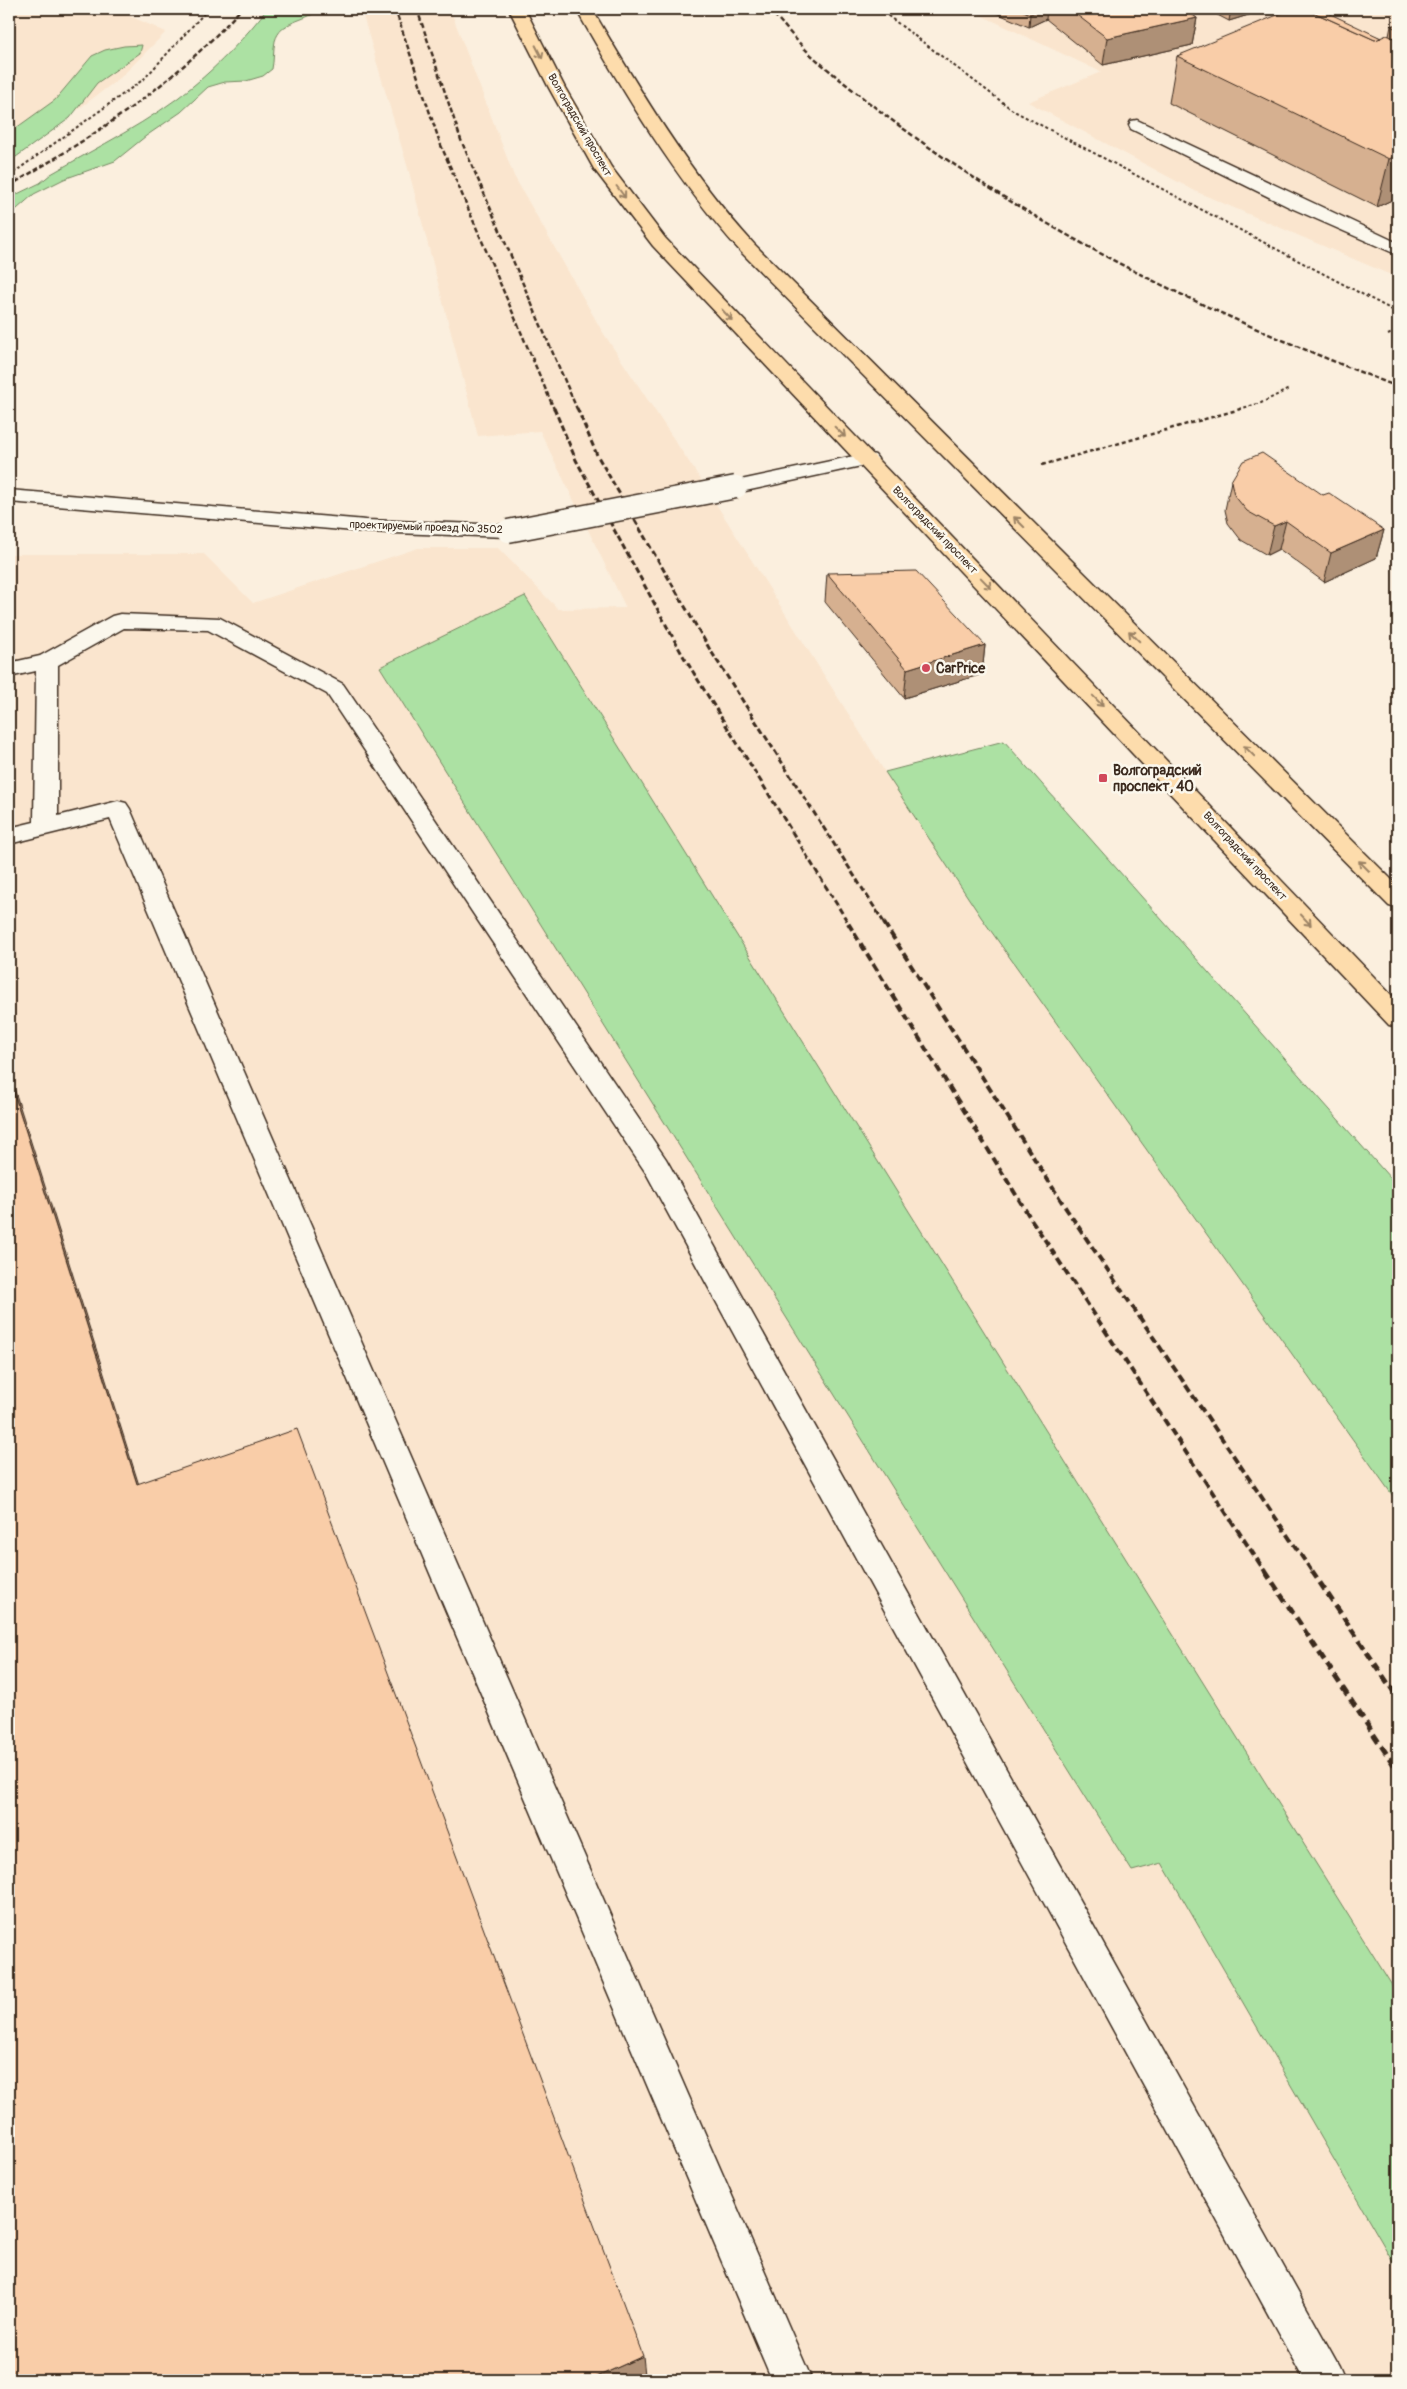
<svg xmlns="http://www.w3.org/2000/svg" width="1407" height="2389" viewBox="0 0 1407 2389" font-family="Pangolin,sans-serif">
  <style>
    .built { fill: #fae5ce }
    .green { fill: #ace1a3; stroke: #748660 }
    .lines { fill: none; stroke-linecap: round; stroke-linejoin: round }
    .lane-casing { stroke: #3b2a1e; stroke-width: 3 }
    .street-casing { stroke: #3b2a1e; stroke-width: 3 }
    .primary-casing { stroke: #3b2a1e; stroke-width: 3 }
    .path-far1 { stroke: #3b2a1e; stroke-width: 2; stroke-dasharray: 3 2.5; stroke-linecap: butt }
    .path { stroke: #3b2a1e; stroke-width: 2.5; stroke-dasharray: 4 3; stroke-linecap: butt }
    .lane { fill: #fbf7ec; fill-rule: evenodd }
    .street { fill: #fbf7ec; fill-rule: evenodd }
    .primary { fill: #fddcac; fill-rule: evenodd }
    .rail-far3 { stroke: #3b2a1e; stroke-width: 2.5; stroke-dasharray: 5 2.5; stroke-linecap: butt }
    .rail-far2 { stroke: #3b2a1e; stroke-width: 3; stroke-dasharray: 6 3; stroke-linecap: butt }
    .rail-far1 { stroke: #3b2a1e; stroke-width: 4; stroke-dasharray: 8 4; stroke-linecap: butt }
    .rail { stroke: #3b2a1e; stroke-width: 5; stroke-dasharray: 9 5; stroke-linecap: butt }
    .street-bridge-casing { stroke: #3b2a1e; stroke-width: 25; stroke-linecap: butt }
    .street-bridge { stroke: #fbf7ec; stroke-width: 22 }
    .wall { fill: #d6b090; stroke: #3b2a1e }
    .shaded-wall { fill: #ae9076; stroke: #3b2a1e }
    .building { fill: #f9cda8; stroke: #3b2a1e }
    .oneway { stroke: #9c8365 }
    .poi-dot { fill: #d1495b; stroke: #fbf7ec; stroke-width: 2 }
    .labels { text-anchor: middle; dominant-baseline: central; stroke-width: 5; stroke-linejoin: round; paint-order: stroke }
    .far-street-label { font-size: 11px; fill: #3b2a1e; stroke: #fbf7ec }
    .poi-label { font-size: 14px; font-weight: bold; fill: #3b2a1e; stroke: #fbf7ec; text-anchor: start }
  </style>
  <rect width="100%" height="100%" fill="#fbefde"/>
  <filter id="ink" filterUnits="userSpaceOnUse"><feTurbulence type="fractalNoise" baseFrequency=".02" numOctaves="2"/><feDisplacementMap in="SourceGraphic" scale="10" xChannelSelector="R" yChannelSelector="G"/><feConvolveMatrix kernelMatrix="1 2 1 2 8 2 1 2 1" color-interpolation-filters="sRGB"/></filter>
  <g filter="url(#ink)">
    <g class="built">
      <polygon points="9,9 114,9 166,32 120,78 9,161"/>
      <polygon points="361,9 450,9 514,176 602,331 701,480 885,772 981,917 1398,1503 1398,2380 9,2380 9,554 204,554 253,603 418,548 498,548 558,609 626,608 540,431 478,436 409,172"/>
      <polygon points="968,9 1398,9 1398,278 1197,192 1028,102 1101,72"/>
    </g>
    <g class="green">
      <path d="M267,9L319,10C304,22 281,20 275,41C273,50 274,60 272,69L263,76L246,81L225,82L208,87L181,112L146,136L115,161L64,179L34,194L9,216V198L40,183L51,174C99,146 150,122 193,86C220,64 246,36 267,9Z"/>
      <polygon points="142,45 140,53 97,83 70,118 9,162 9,133 55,100 92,56 105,50 124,46"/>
      <polygon points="525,596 1398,1995 1398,2270 1162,1863 1132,1871 380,667"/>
      <polygon points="1004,741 1398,1187 1398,1503 981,917 885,772"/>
    </g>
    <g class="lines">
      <g class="lane-casing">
        <g id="lane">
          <polygon points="1137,120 1398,243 1398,255 1289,207 1131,129 1129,125 1131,121"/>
          <polygon points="120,614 220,618 343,684 666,1159 1339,2366 1345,2380 1304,2380 646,1173 327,694 208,630 124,628 58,665 58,816 118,801 126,803 130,809 812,2380 772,2380 110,819 9,844 9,828 34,822 36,671 9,677 9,663 40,656 112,616"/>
        </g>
      </g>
      <g class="street-casing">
        <g id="street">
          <polygon points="868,453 875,455 878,459 875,463 736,493 729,491 726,487 729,483 736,481"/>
          <polygon points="9,490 366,520 508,525 515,527 518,531 515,535 508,537 366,532 9,502"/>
        </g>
      </g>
      <g class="primary-casing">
        <g id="primary">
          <polygon points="509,9 525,9 565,88 611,167 665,238 1398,1002 1398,1027 1389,1025 653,246 594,169 549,88"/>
          <path d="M576,9H592C640,91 689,173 754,244L1398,886V908L1389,906L741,252C675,179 624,94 576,9Z"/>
        </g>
      </g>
      <g class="path-far1">
        <polyline points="879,9 1014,111 1398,313"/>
        <polyline points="9,176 144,79 208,9"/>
        <polyline points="1388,335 1398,330"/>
        <polyline points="1239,409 1261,403 1289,389"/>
      </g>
      <polyline class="path" points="1042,465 1244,408"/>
      <use href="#lane" class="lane"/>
      <use href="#street" class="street"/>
      <use href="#primary" class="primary"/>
      <g class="rail-far3">
        <polyline points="395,9 440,143 554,409"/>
        <polyline points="417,9 461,140 577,409"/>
        <path d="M769,9C785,26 800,46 818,61C921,149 1041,226 1162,285C1239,323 1319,356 1398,387"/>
        <path d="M9,186C97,134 172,86 241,9"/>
      </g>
      <g class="rail-far2">
        <polyline points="554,408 576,460 682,654 849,924"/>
        <polyline points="577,408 597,455 709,648 885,924"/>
      </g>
      <g class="rail-far1">
        <polyline points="848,923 1031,1219 1266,1573"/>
        <polyline points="884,923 1067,1210 1313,1573"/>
      </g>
      <g class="rail">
        <polyline points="1265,1571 1398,1771"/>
        <polyline points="1312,1571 1398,1698"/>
      </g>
      <g class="street-bridge-casing">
        <polyline id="street-bridge" points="508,531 736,487"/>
      </g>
      <use href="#street-bridge" class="street-bridge"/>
    </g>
    <g class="wall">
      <polygon points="994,9 1184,9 1197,18 1192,45 1103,65 1046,19 1029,27 994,12"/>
      <polygon points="1206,9 1258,9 1258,12 1229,21"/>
      <polygon points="1313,12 1381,38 1389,36 1391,26 1398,24 1398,197 1377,207 1169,103 1177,56"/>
      <polygon points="1231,481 1323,495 1384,530 1376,558 1324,582 1279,549 1267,555 1241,540 1228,523 1225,510"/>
      <polygon points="827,573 985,645 982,674 904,698 825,602"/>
    </g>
    <g class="shaded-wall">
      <polygon points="1041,9 1047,9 1046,19 1029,27 1030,14"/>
      <polygon points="1231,9 1258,9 1258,12 1229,21"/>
      <polygon points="1197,18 1192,45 1103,65 1107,38"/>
      <polygon points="1398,155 1398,197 1377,207 1389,159"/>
      <polygon points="1286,521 1279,549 1267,555 1274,526"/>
      <polygon points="1384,530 1376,558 1324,582 1331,553"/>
      <polygon points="985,645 982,674 904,698 907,669"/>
      <polygon points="9,1072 150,1520 137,1484 9,1078"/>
      <polygon points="643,2356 645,2375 634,2380 590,2380"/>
    </g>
    <g class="building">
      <polygon points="1019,9 1041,9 1030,14"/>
      <polygon points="1069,9 1184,9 1197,18 1107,38"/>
      <polygon points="1292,9 1306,9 1375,40 1387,35 1398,40 1398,50 1396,51 1398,52 1398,155 1389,159 1177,56"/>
      <polygon points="1320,9 1381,38 1375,40 1313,12"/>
      <polygon points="1398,24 1398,30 1391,26"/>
      <polygon points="1262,453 1323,495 1329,493 1384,530 1331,553 1286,521 1274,526 1247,511 1234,495 1231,481 1243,461"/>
      <polygon points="916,571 985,645 907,669 827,573"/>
      <polygon points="9,1078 137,1484 297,1429 643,2356 590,2380 9,2380"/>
    </g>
    <defs><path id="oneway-shaft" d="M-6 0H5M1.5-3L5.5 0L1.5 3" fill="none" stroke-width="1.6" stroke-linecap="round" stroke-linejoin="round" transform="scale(1.25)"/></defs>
    <g class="oneway">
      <use href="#oneway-shaft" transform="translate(539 52) rotate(63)"/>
      <use href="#oneway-shaft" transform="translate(621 192) rotate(53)"/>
      <use href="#oneway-shaft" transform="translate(727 315) rotate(47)"/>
      <use href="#oneway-shaft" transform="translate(840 432) rotate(44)"/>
      <use href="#oneway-shaft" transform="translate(1019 522) rotate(-135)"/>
      <use href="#oneway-shaft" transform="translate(986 583) rotate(46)"/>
      <use href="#oneway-shaft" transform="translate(1134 636) rotate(-135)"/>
      <use href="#oneway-shaft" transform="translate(1098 701) rotate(46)"/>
      <use href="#oneway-shaft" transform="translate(1249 751) rotate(-135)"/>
      <use href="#oneway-shaft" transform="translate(1364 866) rotate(-135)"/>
      <use href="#oneway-shaft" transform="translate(1306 920) rotate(47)"/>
    </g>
  </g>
  <g class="poi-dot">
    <circle cx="926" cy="668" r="5"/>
    <rect x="1098" y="773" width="10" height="10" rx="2.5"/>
  </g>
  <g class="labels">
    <g class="far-street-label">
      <text transform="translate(580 125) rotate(60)">Волгоградский проспект</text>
      <text transform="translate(426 527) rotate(2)">проектируемый проезд № 3502</text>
      <text transform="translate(935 530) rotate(46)">Волгоградский проспект</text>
      <text transform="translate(1245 856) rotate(47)">Волгоградский проспект</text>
    </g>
    <g class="poi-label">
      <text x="936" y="668">CarPrice</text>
      <text x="1113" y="770">Волгоградский<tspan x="1113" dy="16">проспект, 40</tspan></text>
    </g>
  </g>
  <rect width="1407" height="2389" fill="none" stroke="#fbf7ec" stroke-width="30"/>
  <rect x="15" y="15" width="1377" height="2359" fill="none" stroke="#3b2a1e" stroke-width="2" filter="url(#ink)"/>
</svg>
